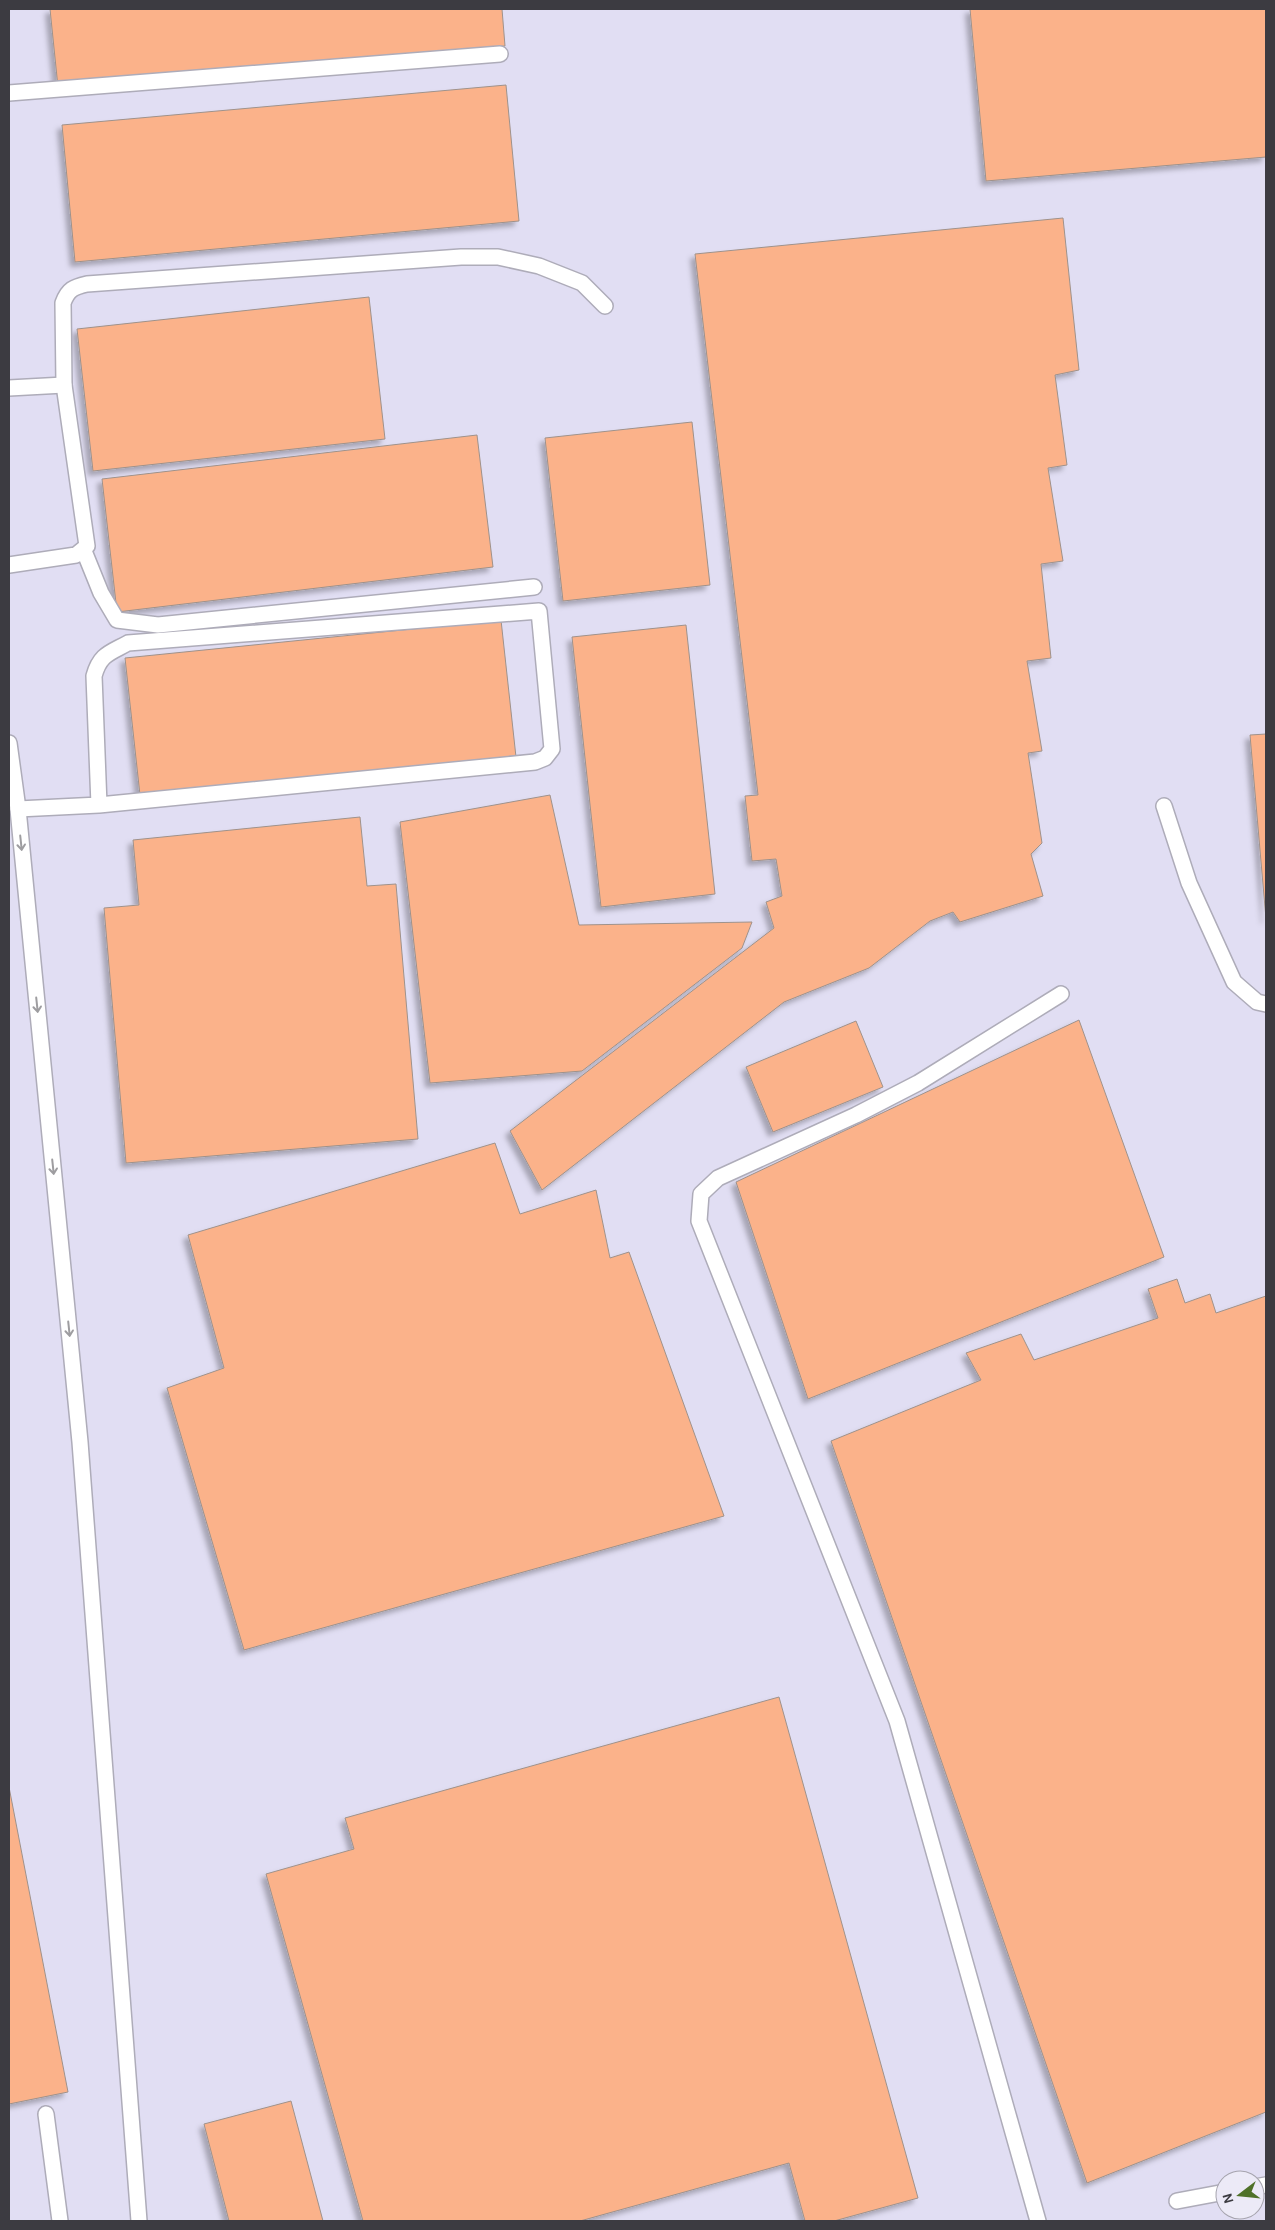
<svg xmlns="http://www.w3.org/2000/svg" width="1275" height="2230" viewBox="0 0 1275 2230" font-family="Karla,sans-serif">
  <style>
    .built { fill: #e1def3; fill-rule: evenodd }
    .building { fill: #fbb28a; stroke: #9f928b; filter: url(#shadow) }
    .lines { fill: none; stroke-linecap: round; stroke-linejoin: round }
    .lane-casing { stroke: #aeacb9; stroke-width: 18 }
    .lane { stroke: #fff; stroke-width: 15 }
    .oneway { stroke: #9e9da0 }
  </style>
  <defs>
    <filter id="shadow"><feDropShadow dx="-4.5" dy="4.5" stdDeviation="2.5" flood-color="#0004"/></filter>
  </defs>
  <rect width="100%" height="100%" fill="#eceaf7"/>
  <path class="built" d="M9,9H1266V2221H9ZM1225,2180H1255V2210H1225Z"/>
  <g class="building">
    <polygon points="50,9 502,9 505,46 58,87"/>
    <polygon points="970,9 1266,9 1266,157 986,181"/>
    <polygon points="506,85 519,221 75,262 62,125"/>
    <polygon points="1063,218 1079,370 1055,375 1067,465 1048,468 1063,561 1041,564 1051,658 1027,661 1042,751 1028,753 1042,843 1031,854 1043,896 960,922 953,912 930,921 869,968 784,1002 542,1190 510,1131 774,928 766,902 782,896 776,859 752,861 745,796 758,795 695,254"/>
    <polygon points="369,297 385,439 93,471 77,329"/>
    <polygon points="692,422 710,585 563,601 545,438"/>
    <polygon points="477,435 493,567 117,612 102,479"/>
    <polygon points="501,620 516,757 140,795 125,658"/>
    <polygon points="686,625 715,894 601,907 572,637"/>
    <polygon points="1266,734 1266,919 1250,735"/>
    <polygon points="550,795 579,925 752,922 742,948 582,1071 430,1083 400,822"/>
    <polygon points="360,817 367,886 396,884 418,1139 126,1163 104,908 139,905 133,840"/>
    <polygon points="1079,1020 1164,1257 808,1399 736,1182"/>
    <polygon points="856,1021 883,1087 773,1132 746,1067"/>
    <polygon points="495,1143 520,1214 596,1190 610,1258 629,1252 724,1516 244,1650 167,1388 224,1368 188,1235"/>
    <polygon points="1177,1279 1185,1303 1210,1294 1216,1313 1266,1296 1266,2112 1087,2183 831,1441 981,1380 966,1353 1021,1334 1034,1360 1158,1318 1148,1289"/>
    <polygon points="779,1697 918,2198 834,2221 805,2221 789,2163 580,2221 363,2221 266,1874 354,1849 345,1818"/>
    <polygon points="9,1787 68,2092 9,2104"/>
    <polygon points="291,2101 323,2221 229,2221 204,2124"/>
  </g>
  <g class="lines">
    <g class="lane-casing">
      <g id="lane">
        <polyline points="9,93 500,54"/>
        <polyline points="9,388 64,385"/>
        <polyline points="84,551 101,593 117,620 158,625 534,587"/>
        <path d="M9,565L76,555L87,546L64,385L63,303C68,289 74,287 87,284L461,257H498L539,266L582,283L605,306"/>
        <polyline points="9,743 18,809 80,1442 139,2221"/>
        <polyline points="1164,806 1189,883 1234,982 1257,1002 1266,1004"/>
        <path d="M18,809L99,805L535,762L545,758L552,749L539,611L128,643C110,653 100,654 94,676L99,805"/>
        <polyline points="46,2114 60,2221"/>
        <polyline points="1255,2187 1266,2185"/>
        <polyline points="1177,2201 1225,2192"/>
        <polyline points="1038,2221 897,1721 699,1221 701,1194 718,1178 856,1115 918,1083 1061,994"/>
      </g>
    </g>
    <use href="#lane" class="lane"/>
  </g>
  <defs><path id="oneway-shaft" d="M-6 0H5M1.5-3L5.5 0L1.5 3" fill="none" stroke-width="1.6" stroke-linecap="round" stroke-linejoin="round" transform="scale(1.25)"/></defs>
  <g class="oneway">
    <use href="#oneway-shaft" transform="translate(21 843) rotate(84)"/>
    <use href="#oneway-shaft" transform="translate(37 1005) rotate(84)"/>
    <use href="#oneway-shaft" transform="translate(53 1167) rotate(84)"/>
    <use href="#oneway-shaft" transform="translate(69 1329) rotate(84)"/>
  </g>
  <rect width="1275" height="2230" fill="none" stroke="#3c3b41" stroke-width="20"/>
  <g transform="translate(1240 2195) rotate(254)"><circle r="24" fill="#eceaf7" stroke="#a6a4ae"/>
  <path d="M0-4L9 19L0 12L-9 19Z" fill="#4f7129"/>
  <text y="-8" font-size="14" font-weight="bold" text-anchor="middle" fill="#3c3b41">N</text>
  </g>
</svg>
